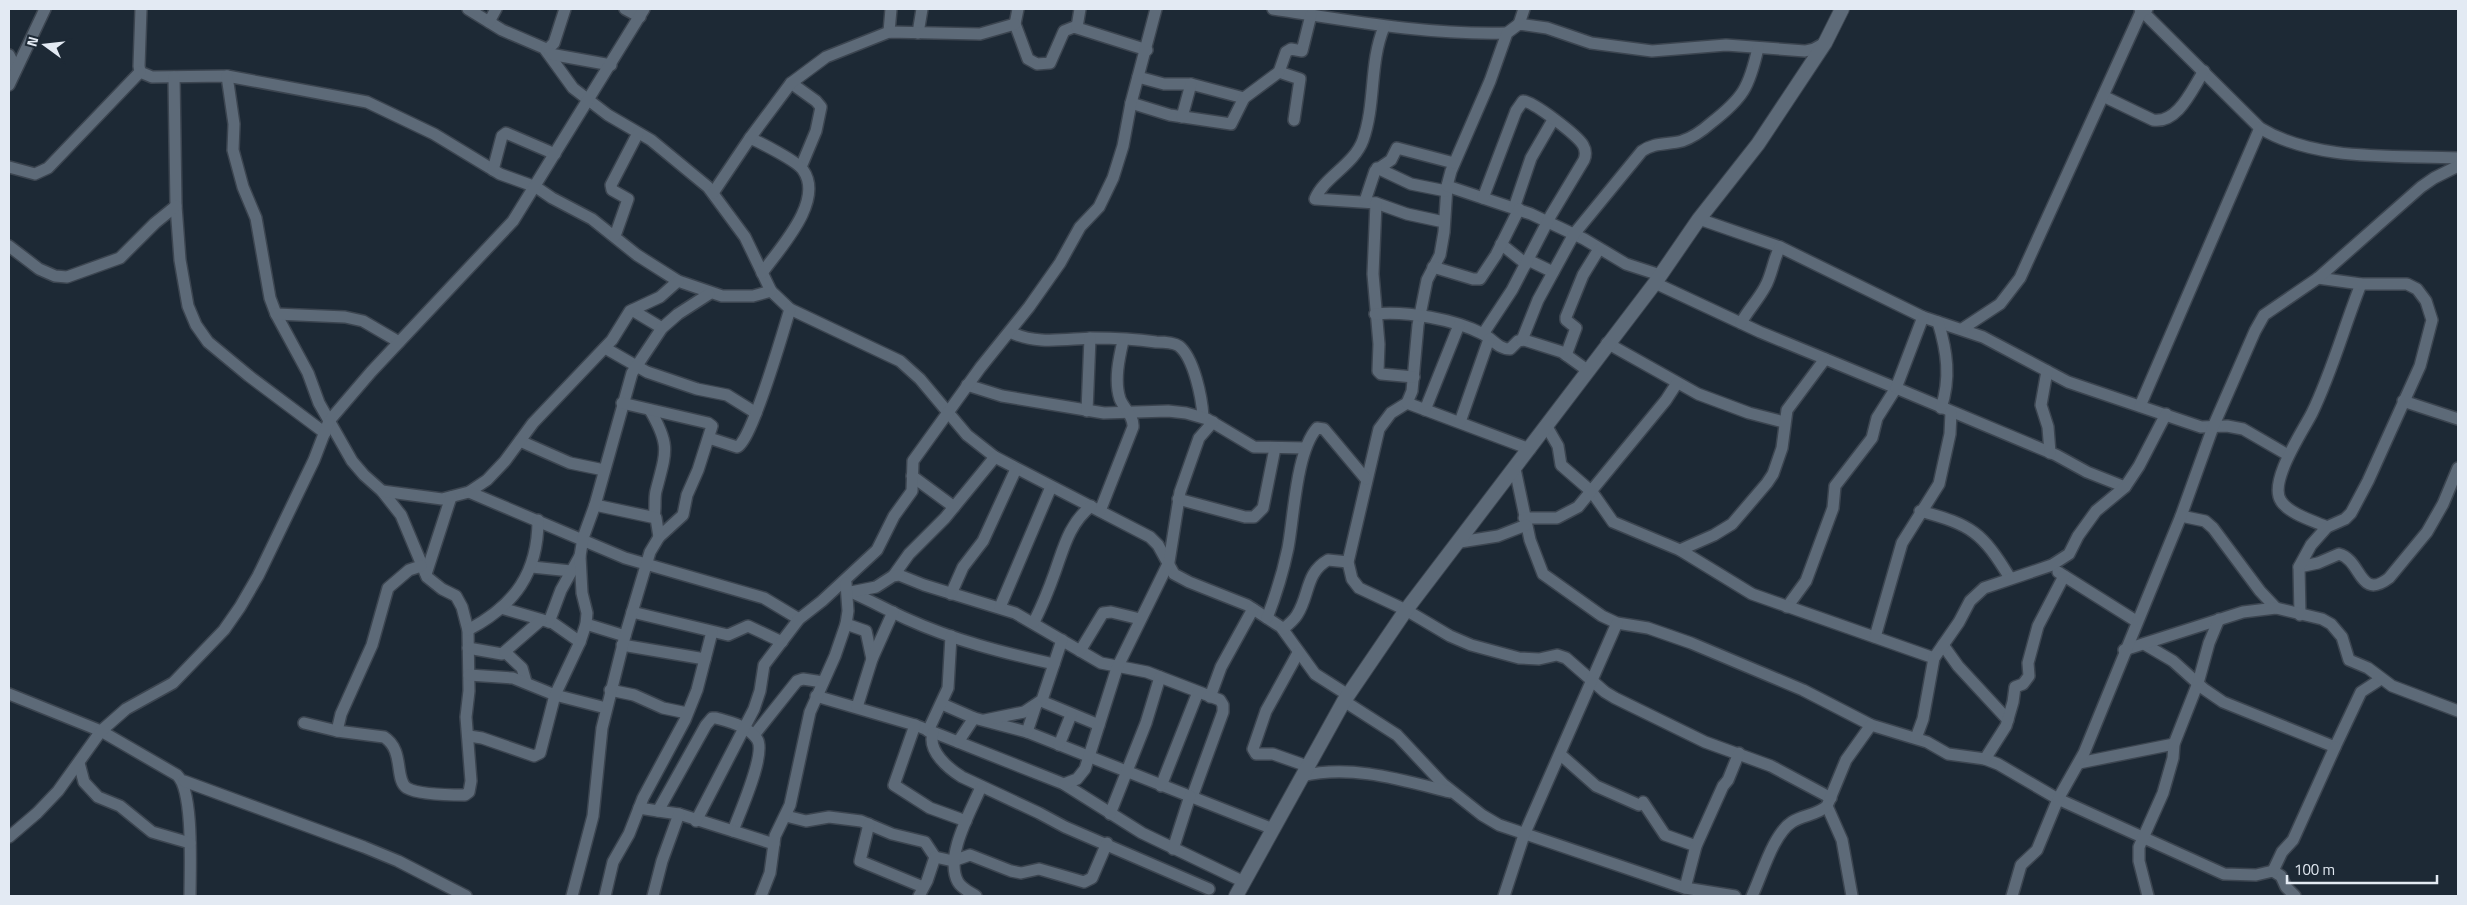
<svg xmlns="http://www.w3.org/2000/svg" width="2467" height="905" viewBox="0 0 2467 905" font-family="'Titillium Web',sans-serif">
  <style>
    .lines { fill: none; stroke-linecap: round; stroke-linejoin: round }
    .minor-casing { stroke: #3c4550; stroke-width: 14 }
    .tertiary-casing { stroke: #3c4550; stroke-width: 16 }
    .minor { stroke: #5d6a78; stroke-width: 11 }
    .tertiary { stroke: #5d6a78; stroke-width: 14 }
  </style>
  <rect width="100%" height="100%" fill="#1d2935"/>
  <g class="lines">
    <g class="minor-casing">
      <g id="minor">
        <polyline points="141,9 139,66 140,72 152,77 227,76 367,102 434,134 500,174 536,187 552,198 592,219 637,255 678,281 722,296 753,296 771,291 790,309 900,361 920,379 967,435 995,457 1150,537 1158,545 1174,574 1189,582 1247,605 1281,627 1315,674 1348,695"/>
        <polyline points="468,9 502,30 544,48 573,88 608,115 651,140 708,187 745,237 771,291"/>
        <polyline points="625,9 640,17"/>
        <polyline points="1018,9 1015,24 1028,59 1037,64 1050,63 1064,31 1074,27 1147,50"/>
        <path d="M1273,9C1352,21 1426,35 1507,33"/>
        <path d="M2140,9L2260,128C2316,162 2395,155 2458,158"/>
        <polyline points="489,22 496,9"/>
        <polyline points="1519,24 1524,9"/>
        <polyline points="1077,27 1080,9"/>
        <path d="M1384,27C1369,63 1376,103 1363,140C1354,165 1324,177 1315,199L1376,203L1407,214L1444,222"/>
        <polyline points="889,32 891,9"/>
        <polyline points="918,33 922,9"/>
        <polyline points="1825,43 1814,49 1805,51 1726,45 1652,51 1591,43 1547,28 1519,24 1507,33 1490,81 1451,171 1447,186 1444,232 1440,255 1427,280 1418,325 1412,391 1407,403 1391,413 1379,429 1348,562 1352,579 1359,588 1406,610 1450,636 1471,645 1519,658 1539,659 1557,655 1566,658 1605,692 1615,698 1705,742 1771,766 1831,798"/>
        <polyline points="547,50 554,43 565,9"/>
        <polyline points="550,54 611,65"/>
        <polyline points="9,55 16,69"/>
        <polyline points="1279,72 1300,79 1294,120"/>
        <path d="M227,76L234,124L233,150L243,187L256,218L270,298L276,314L308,373L319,403L352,461L364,475L382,491L401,515L427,577L442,589L456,596L462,607L468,630L469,691L466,717L471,781L469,792L465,795C451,795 419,795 407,788C394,780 405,750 384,737L337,731L304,723"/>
        <polyline points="174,77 176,206 180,260 188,306 196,325 208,342 249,376 325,433"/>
        <polyline points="1138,77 1164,84 1191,84 1244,98"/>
        <polyline points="791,83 816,101 821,107 816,131 801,167"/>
        <polyline points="9,85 45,9"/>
        <path d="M2103,96L2153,120C2178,124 2192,89 2204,71"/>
        <polyline points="1131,103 1170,115 1231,124 1244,98 1279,72 1286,52 1291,49 1302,51 1311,15"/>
        <polyline points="1182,117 1191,84"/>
        <path d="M750,138C761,143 797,161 803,170C825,201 779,249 762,273"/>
        <polyline points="9,167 35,174 48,168 140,72"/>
        <polyline points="1377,168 1411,184 1446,191"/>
        <polyline points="493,170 502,136 506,133 555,154"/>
        <polyline points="1447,186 1531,214 1584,239 1626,264 1660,275"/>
        <polyline points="713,193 750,138 791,83 826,57 889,32 980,34 1015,24"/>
        <polyline points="1365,201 1375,171 1391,160 1397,148 1454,163"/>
        <polyline points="1376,203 1373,274 1379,344 1378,371 1381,374 1414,377"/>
        <polyline points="1514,208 1531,158 1553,120"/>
        <polyline points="1699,219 1780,247 1923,317 1983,337 2068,382 2201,427 2227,426 2243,429 2288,455"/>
        <polyline points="615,236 628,199 612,190 611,185 638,133"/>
        <polyline points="1501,244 1526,264"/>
        <polyline points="9,246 39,269 55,276 67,277 120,258 155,223 176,206"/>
        <polyline points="1528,260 1553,272"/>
        <polyline points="1433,267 1473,279 1480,279 1496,255 1519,209"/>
        <polyline points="1655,283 1760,332 1896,388 1877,418 1872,438 1835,486 1833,508 1806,581 1787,607"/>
        <polyline points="632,310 662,328"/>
        <polyline points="276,314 345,317 363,321 399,342"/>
        <path d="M1375,314C1407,311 1454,319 1483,334C1493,339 1498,349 1510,349L1518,341L1524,340L1562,352L1587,370"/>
        <polyline points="1923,317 1896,388 2056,455 2087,472 2125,487"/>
        <path d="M1938,322C1947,351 1951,378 1941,408"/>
        <path d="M1741,323C1748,310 1758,300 1765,287C1772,275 1773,260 1780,247"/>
        <polyline points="1962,329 2000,304 2020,278 2142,10 2147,9"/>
        <path d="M1010,332C1036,345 1064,339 1092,338C1113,338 1135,339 1156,342C1163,342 1173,342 1179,346C1194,358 1202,398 1203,417"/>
        <path d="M1483,334L1512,290L1551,215L1584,160C1586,155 1586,150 1583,145C1577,135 1534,102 1523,101L1516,111L1483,198"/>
        <path d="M1522,340L1538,300L1574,234L1642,151C1655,142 1667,145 1682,141C1694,137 1702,131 1711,123C1743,98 1749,88 1758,48"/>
        <polyline points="1607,343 1698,394 1749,413 1784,422"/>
        <polyline points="605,348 647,372 697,389 727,395 756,413"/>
        <polyline points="1566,355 1576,328 1566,320 1566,317 1583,275 1599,249"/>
        <polyline points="2047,371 2041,405 2048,427 2050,453"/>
        <polyline points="967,385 1002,396 1104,413 1168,411 1186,413 1207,419 1254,447 1305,448"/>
        <polyline points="2403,401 2458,419"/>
        <polyline points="1407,403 1530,449"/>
        <polyline points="2140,406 2260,128"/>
        <path d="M650,410C671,446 666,452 656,491C654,499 656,508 654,517"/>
        <polyline points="1425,410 1459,325"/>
        <polyline points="1087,411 1090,338"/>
        <polyline points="1460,422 1489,339"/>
        <polyline points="1547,427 1558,446 1561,465 1592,492 1613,522 1680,550 1714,535 1732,524 1767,483 1773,474 1782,448 1787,410 1825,359"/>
        <path d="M709,438L737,447C751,443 784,329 790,309"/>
        <polyline points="520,441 570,463 604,470"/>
        <polyline points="1515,469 1530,540 1543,574 1602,616 1617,623 1648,628 1691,643 1803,690 1871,725 1927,742 1948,754 1985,759 1998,764 2058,799 2224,874 2256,875 2273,871 2281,876 2286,887 2295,896"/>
        <polyline points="912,476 954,507"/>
        <polyline points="382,491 442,499 469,492 487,480 505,461 533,423 612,340 630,311 660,297 678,281"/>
        <polyline points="469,492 625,558 764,598 799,619"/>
        <polyline points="1178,499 1245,517 1254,517 1263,508 1275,448"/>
        <polyline points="595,505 656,518 659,537"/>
        <path d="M1100,511L1133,427C1134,416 1124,409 1120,399C1114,381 1119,358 1123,341"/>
        <path d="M1920,511C1972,525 1982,532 2010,578"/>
        <polyline points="2181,516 2205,521 2213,528 2260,591 2276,608"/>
        <polyline points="1524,518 1557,518 1578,507 1666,400 1677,383"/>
        <path d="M2327,527C2314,521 2289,514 2281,501C2268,482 2303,431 2312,413C2332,372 2344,327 2361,284"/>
        <polyline points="1460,542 1498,536 1526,525"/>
        <polyline points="1680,550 1752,594 1934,658"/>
        <polyline points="532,567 571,571"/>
        <path d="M2299,567L2318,563L2339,554C2362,560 2359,601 2389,578L2427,532L2443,504L2458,468"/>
        <polyline points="2058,572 2136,621"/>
        <polyline points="426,574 451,497"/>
        <polyline points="894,575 909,554 945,518 995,457"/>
        <path d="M848,591C868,599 887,610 907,619C953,640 1004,653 1054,664"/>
        <polyline points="851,592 876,587 893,576 899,575 924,585 1015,613 1101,663 1147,672 1220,700 1223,705 1223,712 1192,797"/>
        <polyline points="951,594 963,567 983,541 1016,469"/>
        <polyline points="1000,607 1051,487"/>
        <polyline points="501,608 553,623 580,642"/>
        <polyline points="632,612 728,635 748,626 782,642"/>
        <polyline points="2300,615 2299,567 2311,545 2327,527 2345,519 2351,513 2368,481 2420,366 2432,320 2426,301 2417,289 2407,284 2361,284 2318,278"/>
        <path d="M1267,618C1276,595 1283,572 1288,548C1294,516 1296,452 1317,428L1324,429L1366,479"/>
        <polyline points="549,622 561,590 580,556"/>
        <path d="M1034,622C1042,606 1049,589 1055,572C1064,547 1069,524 1091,506"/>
        <polyline points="586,624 625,636"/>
        <polyline points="846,624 866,631 872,659"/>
        <path d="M1283,629C1288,625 1294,620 1297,615C1310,595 1305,573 1328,560L1348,562"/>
        <path d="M468,630C515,605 538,573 538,520"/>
        <polyline points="1875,637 1902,543 1939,484 1950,434 1951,412"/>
        <polyline points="2144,644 2173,661 2204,689 2223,702 2335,747 2361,692 2381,679"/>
        <polyline points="622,645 705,659"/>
        <polyline points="1943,645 1958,666 2008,720"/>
        <polyline points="468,648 502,654 541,620"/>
        <polyline points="2124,650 2243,612 2276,608 2322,619 2331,624 2342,637 2349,660 2368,668 2392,686 2458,711"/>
        <polyline points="1080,651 1103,613 1111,612 1140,619"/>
        <polyline points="505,652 522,668 526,682"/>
        <polyline points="1298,653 1266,711 1253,749 1256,754 1273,754 1307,766"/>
        <polyline points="469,675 513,678 555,695 606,708"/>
        <polyline points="610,690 634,695 663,708 687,713"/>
        <path d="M9,694L101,731L177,775C194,791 190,870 190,896"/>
        <polyline points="816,696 915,725 1064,784 1142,833 1244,882"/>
        <polyline points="1210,697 1221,667 1253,609"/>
        <polyline points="1041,701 1099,725"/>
        <polyline points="1344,701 1397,735 1443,784 1482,815 1499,825 1685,888 1735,896"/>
        <polyline points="942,704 974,718 1027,732 1273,829"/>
        <polyline points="857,707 872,659 893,612"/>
        <polyline points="985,720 1024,712 1042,700 1062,640"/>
        <polyline points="915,725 894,785 930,808 966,821"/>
        <polyline points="337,731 341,714 372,645 388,588 409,570 421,566"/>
        <polyline points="928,731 948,688 951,636"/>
        <polyline points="1027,732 1036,705"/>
        <path d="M933,733C927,751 949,769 962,777L1039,813L1065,827L1209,889"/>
        <polyline points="754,735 797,681 803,679 823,682"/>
        <polyline points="469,736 482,738 534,756 540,753 555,695 580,642 586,624 587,613 582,593 580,556 583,538 595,505 632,373 662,328 678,314 709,294"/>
        <polyline points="1916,738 1923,719 1934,658 1959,622 1970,601 1984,588 2052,565 2069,554 2078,536 2096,511 2125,487 2139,466 2166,414"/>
        <polyline points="958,742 974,718"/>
        <polyline points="1059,745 1071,715"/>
        <polyline points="1561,755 1596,786 1639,805"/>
        <polyline points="1985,759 2006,726 2013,702 2015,687 2023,684 2029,676 2028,663 2038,626 2064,576"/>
        <polyline points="79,763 84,782 98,797 120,806 152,832 190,843"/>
        <polyline points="2079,763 2174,744"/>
        <path d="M1302,776C1351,764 1402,780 1450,792"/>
        <polyline points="184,781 364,847 398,861 466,896"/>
        <polyline points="1064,784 1077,779 1085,769 1117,668 1169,562 1180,492 1199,438 1213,422"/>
        <polyline points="1161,786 1198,692"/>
        <polyline points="1643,802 1665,835 1696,846"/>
        <polyline points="1827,806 1842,840 1852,896"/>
        <path d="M639,808L658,811L706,725L712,718H716C730,722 748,726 757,739C767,753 739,814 733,831"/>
        <polyline points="658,811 679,814 774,844"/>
        <polyline points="1110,814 1146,723 1160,677"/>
        <polyline points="786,816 806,821 829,817 861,821 892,834 925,842 935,857 953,861 970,855 1011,871 1021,873 1039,869 1084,882 1092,878 1107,843"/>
        <polyline points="696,821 754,709 760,691 764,665 799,619 822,601 877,550 894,516 912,491 913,461 980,368 1029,307 1060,263 1080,227 1099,207 1113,178 1123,146 1131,103 1156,9"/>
        <polyline points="869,824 860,861 923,887"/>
        <polyline points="9,837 37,813 58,791 101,731 126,709 173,683 224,630 240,607 258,576 314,460 329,421 371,372 513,221 644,9"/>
        <polyline points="1173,849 1190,796"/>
        <polyline points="2273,871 2282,852 2293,840 2335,747"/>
        <polyline points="1685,888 1696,846 1723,786 1728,780 1739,753"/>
        <polyline points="572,896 593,816 602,728 625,636 650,552 659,537 683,515 687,495 698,470 712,426 708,423 622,403"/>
        <polyline points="605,896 613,862 629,834 643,798 685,720 697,690 712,632"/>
        <polyline points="653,896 662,861 679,814"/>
        <polyline points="761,896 770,873 775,836 790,805 810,712 835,656 846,624 848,611 846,583"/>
        <polyline points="919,896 927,881 935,857"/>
        <path d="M976,896C970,892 962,889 958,882C944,857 971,811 981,787"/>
        <polyline points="1504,896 1524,835 1617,623"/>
        <path d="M1752,896C1762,875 1773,834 1792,822C1803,815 1817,815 1827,806L1846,760L1871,725"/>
        <polyline points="2012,896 2021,865 2037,850 2058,799 2084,753 2181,516 2213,427 2255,331 2264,315 2318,278 2421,187 2434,178 2458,166"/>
        <polyline points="2148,896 2139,861 2139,847 2163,793 2173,758 2174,744 2198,683 2209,643 2219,619"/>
      </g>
    </g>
    <g class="tertiary-casing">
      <polyline id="tertiary" points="1236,896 1344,701 1406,610 1655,283 1699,219 1758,144 1825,43 1842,9"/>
    </g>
    <use href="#minor" class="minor"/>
    <use href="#tertiary" class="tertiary"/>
  </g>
  <rect width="2467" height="905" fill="none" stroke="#e3eaf3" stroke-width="20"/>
  <g transform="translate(45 45) rotate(285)" stroke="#1d2935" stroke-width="4" paint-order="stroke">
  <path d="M0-4L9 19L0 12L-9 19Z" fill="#e3eaf3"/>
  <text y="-8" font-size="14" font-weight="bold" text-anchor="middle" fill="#e3eaf3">N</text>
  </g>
  <path d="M2287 875v8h150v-8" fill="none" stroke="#e3eaf3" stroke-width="2.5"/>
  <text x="2294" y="875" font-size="15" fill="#e3eaf3" stroke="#1d2935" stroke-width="4" paint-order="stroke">100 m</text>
</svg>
